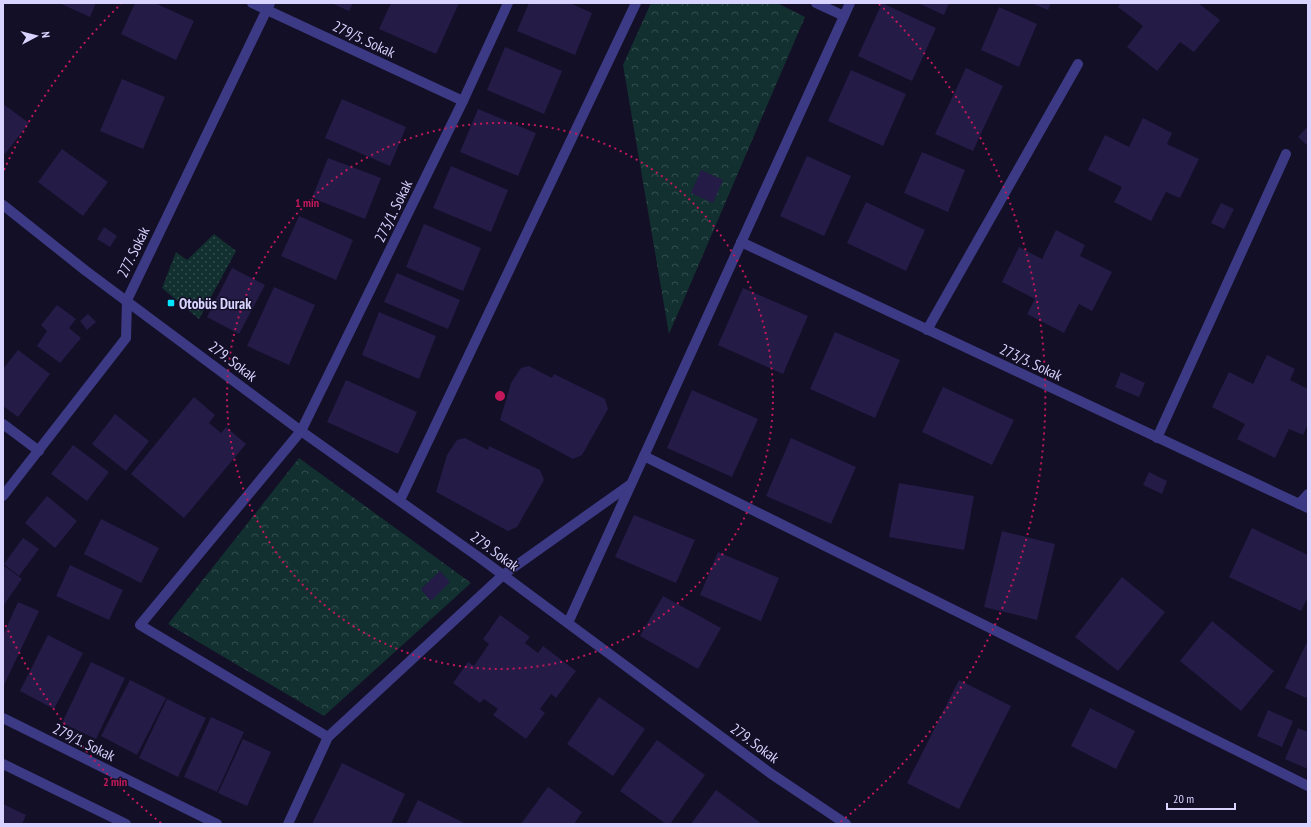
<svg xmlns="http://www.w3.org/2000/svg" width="1311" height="827" viewBox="0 0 1311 827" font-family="'PT Sans Narrow',sans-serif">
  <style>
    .grass { fill: url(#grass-dots) }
    .forest { fill: url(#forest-crowns) }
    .building { fill: #241b47 }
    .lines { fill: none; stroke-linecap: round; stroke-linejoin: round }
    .minor { stroke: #3d3a85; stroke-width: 10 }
    .ring { fill: none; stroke: #c2185b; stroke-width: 2; stroke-dasharray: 2 4 }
    .poi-dot { fill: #00e5ff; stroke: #130f26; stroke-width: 1.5 }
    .labels { text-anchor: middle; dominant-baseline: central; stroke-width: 3; stroke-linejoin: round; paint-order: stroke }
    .street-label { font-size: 15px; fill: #d9d4ff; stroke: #130f26 }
    .poi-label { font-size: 15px; font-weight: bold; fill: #d9d4ff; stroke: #130f26; text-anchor: start }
    .centre { fill: #c2185b; stroke: #130f26; stroke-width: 2 }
    .ring-label { font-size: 12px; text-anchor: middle; font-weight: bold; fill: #c2185b; stroke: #130f26; stroke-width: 3; stroke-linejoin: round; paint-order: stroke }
  </style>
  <defs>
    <pattern id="grass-dots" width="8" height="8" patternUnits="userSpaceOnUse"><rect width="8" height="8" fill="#12302f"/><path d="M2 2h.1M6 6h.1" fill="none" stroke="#344d4e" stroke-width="1.8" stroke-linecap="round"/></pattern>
    <pattern id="forest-crowns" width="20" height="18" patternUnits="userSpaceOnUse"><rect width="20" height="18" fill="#12302f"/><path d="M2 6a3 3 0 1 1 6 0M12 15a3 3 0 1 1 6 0" fill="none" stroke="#344d4e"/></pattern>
  </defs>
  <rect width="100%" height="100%" fill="#130f26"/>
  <polygon class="grass" points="214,234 236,251 199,319 162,288 176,252 187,260"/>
  <g class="forest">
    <polygon points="651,3 777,3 805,17 669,334 623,65"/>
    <polygon points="299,458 471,583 324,716 168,624"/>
  </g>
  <g class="building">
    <polygon points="59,3 96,3 90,17"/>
    <polygon points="135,3 155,3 194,21 176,60 121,34"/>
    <polygon points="331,3 353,3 349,11"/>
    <polygon points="391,3 459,3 436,54 379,29"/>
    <polygon points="529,3 570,3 592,13 575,55 517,31"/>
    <polygon points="882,3 936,28 912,81 858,56"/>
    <polygon points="918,3 949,3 944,15"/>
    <polygon points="1031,3 1051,3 1048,10"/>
    <polygon points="1121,3 1198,3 1220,20 1194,52 1180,42 1157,71 1127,47 1143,26 1118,7"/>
    <polygon points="999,7 1037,24 1019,67 981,50"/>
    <polygon points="505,47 562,71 544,114 487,90"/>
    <polygon points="966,68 1003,86 973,151 935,134"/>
    <polygon points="851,70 906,94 883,146 828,121"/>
    <polygon points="122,79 165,97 143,149 100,131"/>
    <polygon points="342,99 406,127 390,166 325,138"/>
    <polygon points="3,104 29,123 5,154 3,153"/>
    <polygon points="478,109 536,133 518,176 460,152"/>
    <polygon points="1143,118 1172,133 1167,144 1199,159 1180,198 1166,192 1151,221 1114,202 1122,187 1088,170 1105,135 1129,147"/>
    <polygon points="1308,126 1308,146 1298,137"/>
    <polygon points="62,149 108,182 83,216 38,182"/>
    <polygon points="922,152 965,170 948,212 904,193"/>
    <polygon points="807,156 851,176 824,236 780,216"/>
    <polygon points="328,158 381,178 365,219 312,198"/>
    <polygon points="451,166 508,190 491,232 433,208"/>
    <polygon points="701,170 723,180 713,203 691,193"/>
    <polygon points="866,202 925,230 906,271 847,243"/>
    <polygon points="1221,203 1234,209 1224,229 1211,223"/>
    <polygon points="299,216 353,240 336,280 281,256"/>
    <polygon points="424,224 481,248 463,291 406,267"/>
    <polygon points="104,227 117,236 110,247 97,239"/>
    <polygon points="1056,230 1085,245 1080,256 1112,272 1092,311 1079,304 1064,333 1027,314 1035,299 1002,282 1019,247 1042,259"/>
    <polygon points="232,268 265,285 239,334 207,317"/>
    <polygon points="397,273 460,300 448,329 384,302"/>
    <polygon points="274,287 315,305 289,365 247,346"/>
    <polygon points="743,288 808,316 783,374 718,345"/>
    <polygon points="57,305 76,319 69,328 81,338 60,363 37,346 47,331 41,325"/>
    <polygon points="379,312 436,336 419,379 362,355"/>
    <polygon points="88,314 96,322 87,330 80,321"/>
    <polygon points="835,332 900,360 875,418 810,389"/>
    <polygon points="18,350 50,374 18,417 3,406 3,369"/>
    <polygon points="1267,355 1295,369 1290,380 1308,389 1308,424 1303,435 1289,429 1275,458 1237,439 1245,424 1212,407 1229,372 1253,384"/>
    <polygon points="529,366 552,378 554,374 605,399 608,409 582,455 573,459 500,420 511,383 521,368"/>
    <polygon points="1121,372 1145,383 1139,397 1115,387"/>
    <polygon points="346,380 417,412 398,454 327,422"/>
    <polygon points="943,387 1014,420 992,465 922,432"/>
    <polygon points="692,390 758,419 732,477 667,448"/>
    <polygon points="194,397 215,415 209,423 221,433 226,427 246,444 184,518 131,474"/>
    <polygon points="115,414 149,441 126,471 92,444"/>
    <polygon points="465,438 488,450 489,446 540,470 544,480 517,527 508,531 436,492 447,455 457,440"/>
    <polygon points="791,438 856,467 831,524 766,496"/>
    <polygon points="73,445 109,472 87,501 51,474"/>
    <polygon points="1149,472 1167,481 1162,494 1143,485"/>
    <polygon points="899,483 974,496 964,550 889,537"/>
    <polygon points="47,496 77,521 55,548 25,523"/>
    <polygon points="634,515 695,540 676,583 615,557"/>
    <polygon points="101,519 159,548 141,583 84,554"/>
    <polygon points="1252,528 1308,555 1308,597 1301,611 1229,577"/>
    <polygon points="1002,531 1055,544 1037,620 984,607"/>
    <polygon points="23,538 39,549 19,576 4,564"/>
    <polygon points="718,552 779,578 761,621 700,595"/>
    <polygon points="3,565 22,579 3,606"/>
    <polygon points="70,565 123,590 109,620 56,596"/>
    <polygon points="440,571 450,582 431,601 421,589"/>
    <polygon points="1122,577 1165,612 1118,671 1075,637"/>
    <polygon points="663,596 721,628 698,669 640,636"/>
    <polygon points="18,602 39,611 4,685 3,685 3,635"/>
    <polygon points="500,615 530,637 525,643 538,653 543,646 576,671 556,698 551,694 540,709 545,713 526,739 493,715 498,709 484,699 480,703 453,683 468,662 474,666 489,644 483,639"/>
    <polygon points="1212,621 1274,671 1241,711 1180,661"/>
    <polygon points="48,635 83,653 54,709 20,691"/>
    <polygon points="1306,644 1308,645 1308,694 1306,698 1285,688"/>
    <polygon points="91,662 125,678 96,739 62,723"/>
    <polygon points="130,680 166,698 137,755 101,736"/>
    <polygon points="959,680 1011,706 959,809 907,783"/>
    <polygon points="599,697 645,729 613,776 567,744"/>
    <polygon points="167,699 206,718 178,777 139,758"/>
    <polygon points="1090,708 1135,731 1116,769 1071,746"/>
    <polygon points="1268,710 1293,721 1282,747 1257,736"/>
    <polygon points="211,717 244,732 217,792 184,777"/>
    <polygon points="1298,728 1308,732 1308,769 1285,759"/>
    <polygon points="243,739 271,752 247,806 218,793"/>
    <polygon points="657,740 705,775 670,824 666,824 620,791"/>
    <polygon points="342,763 405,794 391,824 312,824"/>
    <polygon points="548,787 582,812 574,824 521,824"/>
    <polygon points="716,790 762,824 691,824"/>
    <polygon points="418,800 466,824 406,824"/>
    <polygon points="3,804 26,815 22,824 3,824"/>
  </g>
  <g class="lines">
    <g class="minor">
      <polyline points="252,3 463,101"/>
      <polyline points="816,3 844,16"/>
      <polyline points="3,205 86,271 301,431 480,558 770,773 846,824"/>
      <polyline points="741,242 1308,508"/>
      <polyline points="927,330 1078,64"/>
      <polyline points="3,424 39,451"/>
      <polyline points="1157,438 1286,154"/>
      <polyline points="644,456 1308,786"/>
      <polyline points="3,496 126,338 127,300 270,3"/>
      <polyline points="400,500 636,3"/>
      <polyline points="1299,504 1308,494"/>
      <polyline points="568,623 850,3"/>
      <polyline points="3,718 217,824"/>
      <polyline points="328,737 140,625 301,431 463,101 508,3"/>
      <polyline points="3,764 126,824"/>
      <polyline points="288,824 328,737 503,575 631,484"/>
    </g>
  </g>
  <g class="ring">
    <circle cx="500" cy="396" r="273"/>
    <path d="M161 823A545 545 0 0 1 4 622M4 170A545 545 0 0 1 121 4M879 4A545 545 0 0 1 839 823"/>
  </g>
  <rect class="poi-dot" x="167" y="299" width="8" height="8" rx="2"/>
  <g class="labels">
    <g class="street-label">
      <text transform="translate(364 39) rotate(25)">279/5. Sokak</text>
      <text transform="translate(393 211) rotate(-64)">273/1. Sokak</text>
      <text transform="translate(133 252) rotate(-64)">277. Sokak</text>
      <text transform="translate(233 361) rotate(37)">279. Sokak</text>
      <text transform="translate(1031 362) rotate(25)">273/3. Sokak</text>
      <text transform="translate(495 551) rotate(36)">279. Sokak</text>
      <text transform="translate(84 742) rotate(26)">279/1. Sokak</text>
      <text transform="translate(755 743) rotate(36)">279. Sokak</text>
    </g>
    <g class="poi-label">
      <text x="179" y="303">Otobüs Durak</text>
    </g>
  </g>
  <circle cx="500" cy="396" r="6" class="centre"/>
  <g class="ring-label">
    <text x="307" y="207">1 min</text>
    <text x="115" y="786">2 min</text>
  </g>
  <rect width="1311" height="827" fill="none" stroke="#d9d4ff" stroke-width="8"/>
  <g transform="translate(36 36) rotate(83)" stroke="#130f26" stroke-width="3" paint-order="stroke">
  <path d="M0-3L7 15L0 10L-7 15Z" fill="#d9d4ff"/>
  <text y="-6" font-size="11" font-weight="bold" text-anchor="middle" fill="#d9d4ff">N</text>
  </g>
  <path d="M1167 803v6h68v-6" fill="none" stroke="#d9d4ff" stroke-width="2"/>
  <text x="1173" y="803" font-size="12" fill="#d9d4ff" stroke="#130f26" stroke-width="3" paint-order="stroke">20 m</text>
</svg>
